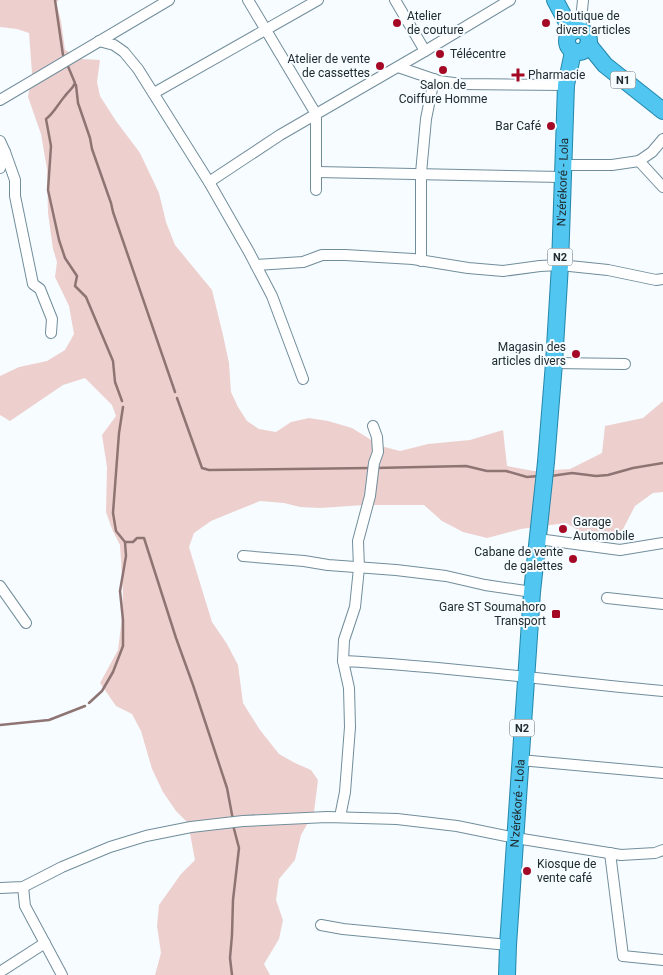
<svg xmlns="http://www.w3.org/2000/svg" width="663" height="975" viewBox="0 0 663 975" font-family="Roboto,sans-serif">
  <style>
    .green { fill: #edd0ce }
    .lines { fill: none; stroke-linecap: round; stroke-linejoin: round }
    .stream { stroke: #8f7474; stroke-width: 2.5 }
    .minor-casing { stroke: #718d9b; stroke-width: 12 }
    .trunk-casing { stroke: #2387ab; stroke-width: 18 }
    .minor { stroke: #fff; stroke-width: 10 }
    .trunk { stroke: #50c6f0; stroke-width: 16 }
    .poi-dot { fill: #a40824; stroke: #f6fcff; stroke-width: 2 }
    .labels { text-anchor: middle; dominant-baseline: central; stroke-width: 4; stroke-linejoin: round; paint-order: stroke }
    .shield { fill: #f6fcff; stroke: #606a6f; stroke-width: 1 }
    .shield-label { font-size: 11px; font-weight: bold; fill: #202c31 }
    .poi-label { font-size: 12px; fill: #202c31; stroke: #f6fcff; text-anchor: start }
    .street-label { font-size: 12px; fill: #202c31; stroke: #f6fcff }
  </style>
  <rect width="100%" height="100%" fill="#f6fcff"/>
  <polygon class="green" points="0,0 59,0 56,2 61,21 65,50 82,59 100,60 97,82 100,96 116,121 140,153 159,193 166,222 175,245 212,290 223,335 229,363 231,392 238,407 247,421 259,429 276,432 291,422 309,418 328,421 352,428 381,446 400,451 428,444 470,440 503,430 507,466 534,471 570,469 602,453 605,426 643,418 663,401 663,492 653,493 635,506 622,531 602,539 583,533 566,523 521,529 487,538 463,532 442,521 424,505 365,505 320,508 300,507 284,503 260,501 211,521 194,533 189,547 212,622 227,644 238,665 243,703 260,730 279,754 295,763 311,770 318,780 314,812 301,835 295,860 279,879 276,900 283,920 279,939 264,964 270,975 155,975 161,953 157,926 159,905 181,874 195,860 188,823 176,811 163,792 152,769 141,731 132,714 116,706 100,683 118,650 121,626 123,593 120,545 112,529 106,512 107,467 102,435 116,416 112,405 85,378 63,385 10,421 0,415 0,376 19,367 47,361 65,350 74,334 69,306 55,277 57,262 53,249 48,213 47,169 41,134 28,97 32,73 29,33 17,29 0,27"/>
  <g class="lines">
    <g class="stream">
      <polyline points="55,0 63,55"/>
      <path d="M67,64L75,83C73,89 68,91 65,96C58,104 54,113 46,119L51,146L48,190L59,240L65,258L77,276L75,286L86,297L113,361L115,382L122,401"/>
      <polyline points="76,85 78,103 90,138 92,149 111,203 113,212 175,392"/>
      <polyline points="177,398 202,468 209,470 370,468"/>
      <polyline points="375,468 466,466 487,471 506,471 527,477 538,476"/>
      <polyline points="551,476 572,473 596,476 608,475 633,468 663,463"/>
      <polyline points="125,542 133,542 137,538 144,538 176,638 193,685 227,788 233,820"/>
      <polyline points="89,703 102,691 113,672 123,646 123,620 120,591 126,556 125,542 116,531 113,513 119,433 123,407"/>
      <polyline points="0,725 49,720 85,706"/>
      <polyline points="232,975 230,958 232,935 233,900 239,848 233,825"/>
    </g>
    <g class="minor-casing">
      <g id="minor">
        <polyline points="248,0 316,114 316,190"/>
        <polyline points="395,0 425,51"/>
        <polyline points="580,30 583,0"/>
        <polyline points="99,41 114,45 124,52 138,69 209,182 249,252 272,296 303,379"/>
        <polyline points="398,67 439,81 461,84 566,85"/>
        <polyline points="154,93 318,0"/>
        <polyline points="0,100 169,0"/>
        <polyline points="0,141 5,152 15,180 15,196 33,284 40,289 52,319 51,333"/>
        <polyline points="639,161 663,187"/>
        <polyline points="563,165 612,165 639,161 652,152 663,139"/>
        <polyline points="0,168 5,152"/>
        <polyline points="317,172 562,177"/>
        <polyline points="209,182 280,135 425,51 510,0"/>
        <polyline points="421,261 421,173 426,119 434,79"/>
        <polyline points="256,265 303,262 322,255 345,255 413,259 468,268 503,271 540,266 560,265 608,270 656,280 663,279"/>
        <polyline points="554,363 625,364"/>
        <polyline points="538,539 620,550 663,543"/>
        <polyline points="243,556 304,561 328,565 396,570 446,576 485,585 532,592"/>
        <polyline points="0,586 26,623"/>
        <polyline points="607,598 663,604"/>
        <polyline points="343,661 344,640 355,607 359,568 358,541 370,496 374,463 378,452 377,437 373,426"/>
        <polyline points="520,760 663,773"/>
        <path d="M340,817L345,792L350,727L349,688L343,661C450,666 556,682 663,691"/>
        <polyline points="610,853 623,956 663,960"/>
        <polyline points="23,887 25,906 62,975"/>
        <polyline points="0,888 23,887 62,867 110,847 146,836 191,827 243,821 327,817 397,819 457,826 516,838 621,855 655,853 663,850"/>
        <polyline points="321,925 343,929 508,945"/>
        <polyline points="0,972 45,943"/>
      </g>
    </g>
    <g class="trunk-casing">
      <g id="trunk">
        <polyline points="555,0 572,32"/>
        <circle cx="578" cy="41" r="11"/>
        <polyline points="588,44 605,65 663,111"/>
        <path id="s1" d="M507,975L508,945L532,592L546,462L554,363L560,265L566,85L573,52"/>
      </g>
    </g>
    <use href="#minor" class="minor"/>
    <use href="#trunk" class="trunk"/>
  </g>
  <g class="poi-dot">
    <circle cx="397" cy="23" r="5"/>
    <circle cx="546" cy="23" r="5"/>
    <circle cx="440" cy="54" r="5"/>
    <circle cx="380" cy="66" r="5"/>
    <circle cx="443" cy="70" r="5"/>
    <path d="M515.5 67.5h5v5h5v5h-5v5h-5v-5h-5v-5h5z"/>
    <circle cx="551" cy="126" r="5"/>
    <circle cx="576" cy="354" r="5"/>
    <circle cx="563" cy="529" r="5"/>
    <circle cx="573" cy="559" r="5"/>
    <rect x="551" y="609" width="10" height="10" rx="2.5"/>
    <circle cx="527" cy="871" r="5"/>
  </g>
  <g class="labels">
    <g class="shield">
      <rect x="610.5" y="71.5" width="25" height="17" rx="4"/>
      <rect x="547.5" y="248.5" width="25" height="17" rx="4"/>
      <rect x="509.5" y="719.5" width="25" height="17" rx="4"/>
    </g>
    <g class="shield-label">
      <text x="623" y="80">N1</text>
      <text x="560" y="257">N2</text>
      <text x="522" y="728">N2</text>
    </g>
    <g class="poi-label">
      <text x="407" y="16">Atelier<tspan x="407" dy="14">de couture</tspan></text>
      <text x="556" y="16">Boutique de<tspan x="556" dy="14">divers articles</tspan></text>
      <text x="450" y="54">Télécentre</text>
      <text x="370" y="59" text-anchor="end">Atelier de vente<tspan x="370" dy="14">de cassettes</tspan></text>
      <text x="528" y="75">Pharmacie</text>
      <text x="443" y="85" text-anchor="middle">Salon de<tspan x="443" dy="14">Coiffure Homme</tspan></text>
      <text x="541" y="126" text-anchor="end">Bar Café</text>
      <text x="566" y="347" text-anchor="end">Magasin des<tspan x="566" dy="14">articles divers</tspan></text>
      <text x="573" y="522">Garage<tspan x="573" dy="14">Automobile</tspan></text>
      <text x="563" y="552" text-anchor="end">Cabane de vente<tspan x="563" dy="14">de galettes</tspan></text>
      <text x="546" y="607" text-anchor="end">Gare ST Soumahoro<tspan x="546" dy="14">Transport</tspan></text>
      <text x="537" y="864">Kiosque de<tspan x="537" dy="14">vente café</tspan></text>
    </g>
    <g class="street-label">
      <text stroke="none"><textPath href="#s1" startOffset="795">N'zérékoré - Lola</textPath></text>
      <text stroke="none"><textPath href="#s1" startOffset="172">N'zérékoré - Lola</textPath></text>
    </g>
  </g>
</svg>
